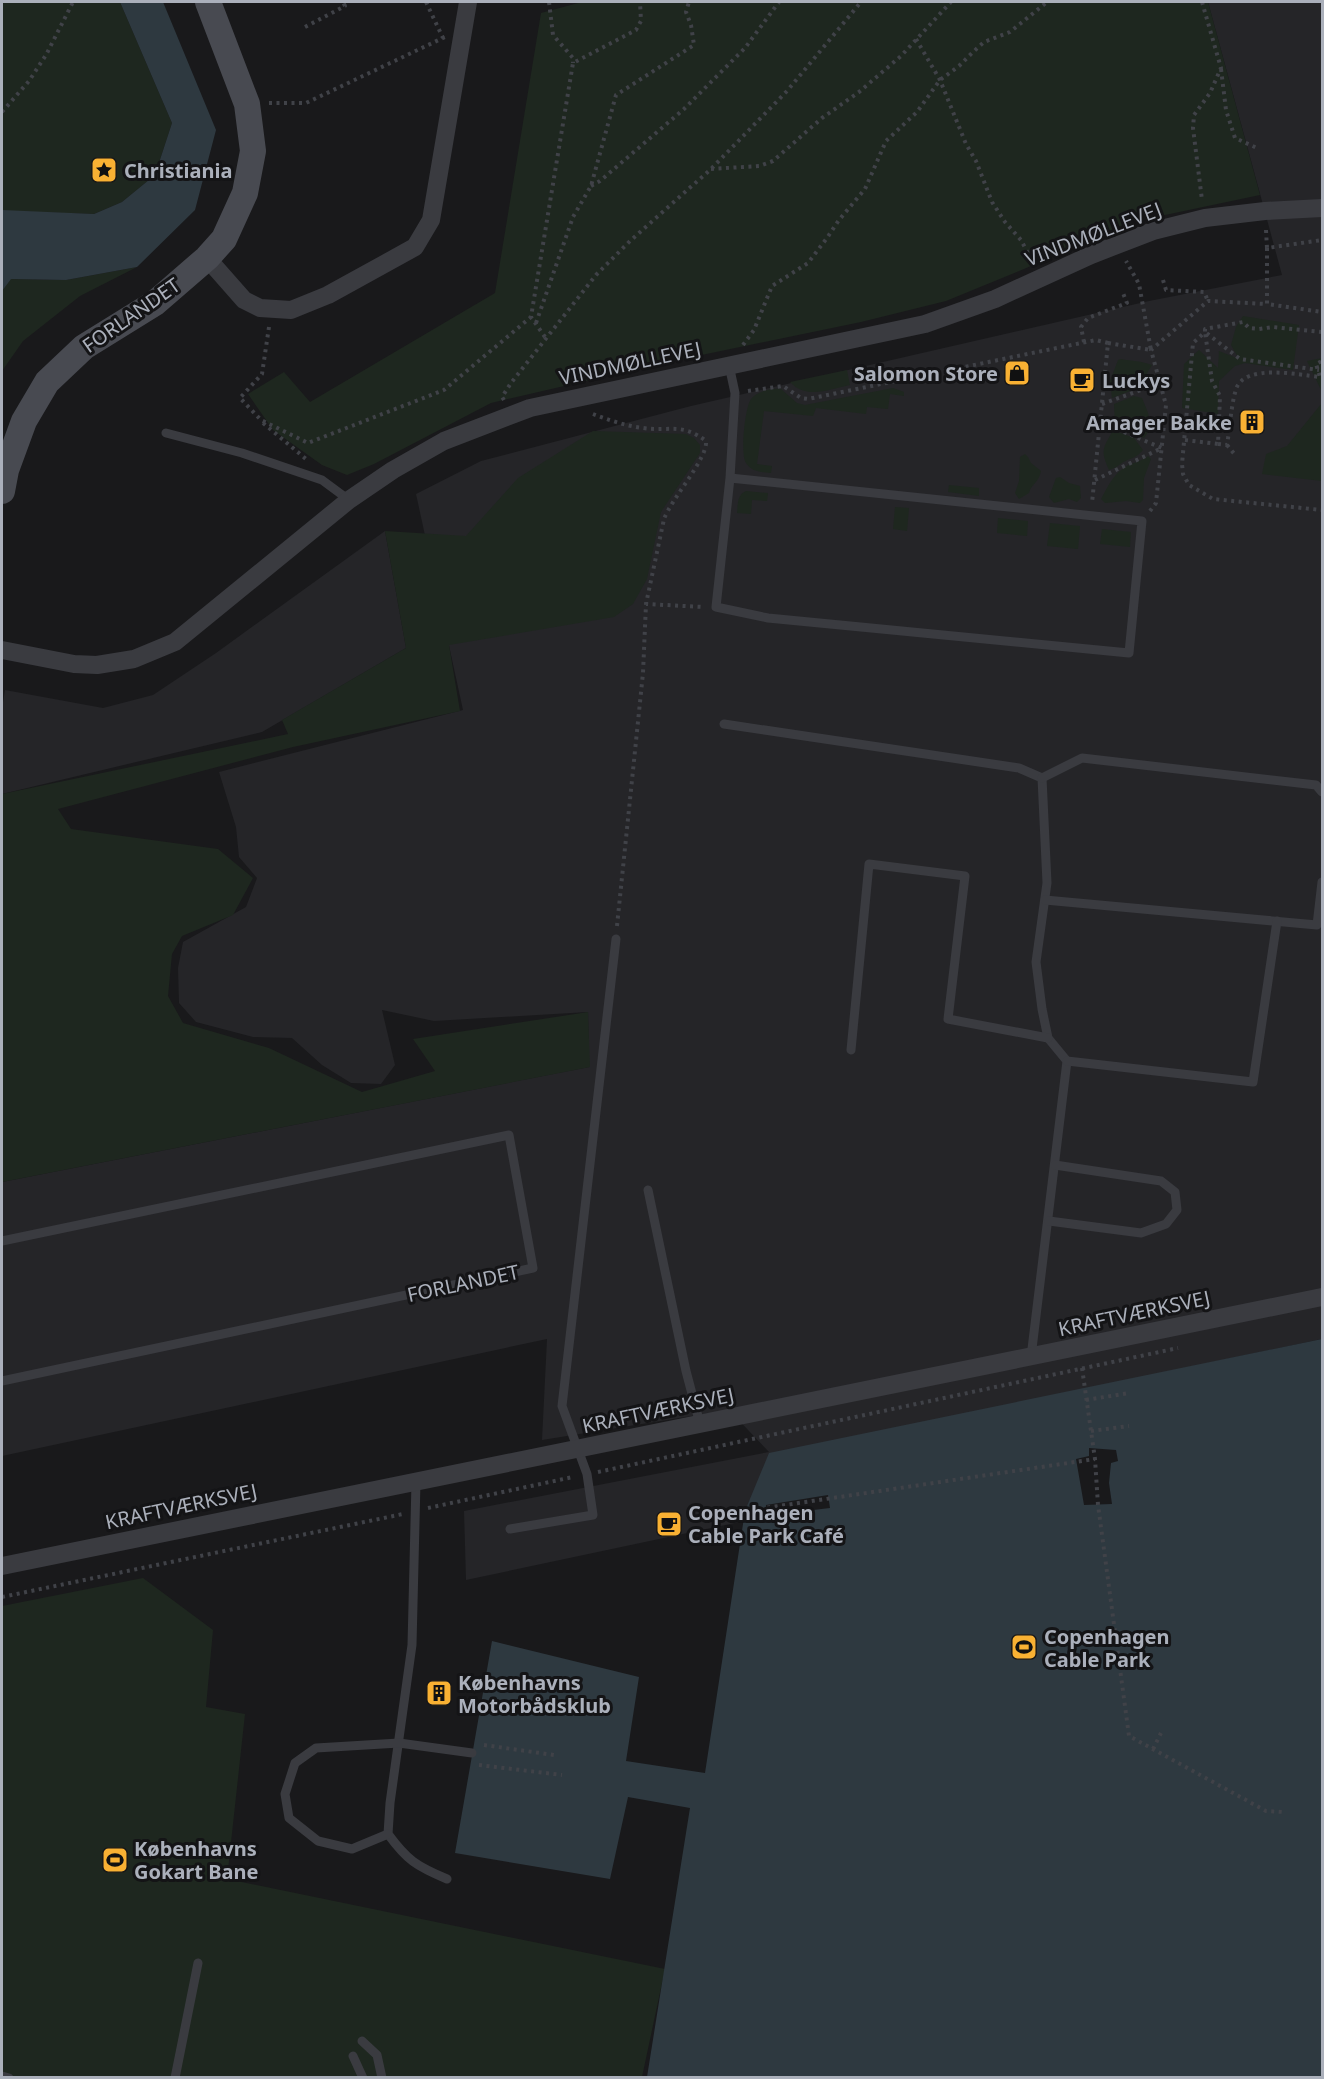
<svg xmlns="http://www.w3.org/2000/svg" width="1324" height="2079" viewBox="0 0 1324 2079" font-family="'Noto Sans',sans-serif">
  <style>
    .built { fill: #252528 }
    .green { fill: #1e271f }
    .water { fill: #2e3940 }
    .pier { fill: #19191b }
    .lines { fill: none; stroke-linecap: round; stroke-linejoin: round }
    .path { stroke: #404248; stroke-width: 4; stroke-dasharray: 3 4.5; stroke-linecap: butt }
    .lane { stroke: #3a3b40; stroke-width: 9 }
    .street { stroke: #3a3b40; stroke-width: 18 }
    .secondary { stroke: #484a51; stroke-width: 26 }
    .labels { text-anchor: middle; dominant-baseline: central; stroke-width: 6; stroke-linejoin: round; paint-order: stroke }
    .poi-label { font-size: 20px; font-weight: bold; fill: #abb0bb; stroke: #141416; text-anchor: start }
    .street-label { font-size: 20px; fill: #abb0bb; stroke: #141416 }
  </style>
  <rect width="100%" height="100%" fill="#19191b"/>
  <g class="built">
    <polygon points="1208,2 1322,2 1322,1339 1085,1389 746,1510 744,1521 466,1580 464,1511 769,1452 729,1410 542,1440 547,1339 2,1456 2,1182 589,1067 588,1012 434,1021 382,1010 395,1065 381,1084 351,1083 322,1065 292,1038 253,1037 196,1022 179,1003 178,968 183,942 246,907 257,878 239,857 236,827 219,772 463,710 416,494 481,461 691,406 1149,301 1282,275"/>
    <polygon points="385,531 406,648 262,732 2,794 2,708 5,690 103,708 153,695 216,653"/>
  </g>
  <g class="green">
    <polygon points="2,2 120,2 172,123 155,175 122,202 94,214 2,211"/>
    <polygon points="582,2 1208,2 1260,195 1127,223 1024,269 946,301 861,322 668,362 491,403 374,464 347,475 322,465 273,430 248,394 284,372 310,402 495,293 541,13"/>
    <polygon points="137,267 80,296 23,341 2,371 2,291 10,279 66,280"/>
    <polygon points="1243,316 1299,325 1293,370 1245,363 1235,366 1219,381 1218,414 1182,408 1184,364 1199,350 1218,368 1219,351 1239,359 1231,345 1236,327"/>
    <polygon points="1322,358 1322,392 1307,361"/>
    <path d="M1121,359C1131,361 1142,361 1152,365L1138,388L1112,398L1110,381L1118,360Z"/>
    <path d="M847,370L850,385C830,389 806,400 790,382Z"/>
    <path d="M893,388L904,392V396L890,394L888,409L867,407L866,414L816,408L813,416L764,411L757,464L772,466L771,473C761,472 752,472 746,463C740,454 745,407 751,399C757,391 772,388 781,389L797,403L805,405Z"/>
    <path d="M1134,396L1142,398C1148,413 1155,424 1144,438L1115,426L1114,404Z"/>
    <polygon points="1322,403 1322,481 1262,474 1266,454 1287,446"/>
    <path d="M1113,430L1134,438L1143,450C1134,460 1131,457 1122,463C1118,466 1115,468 1109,470C1100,449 1103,449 1113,430Z"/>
    <polygon points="593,431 686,434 694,438 700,445 700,453 661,512 647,579 633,604 614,617 449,645 460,711 293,747 58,809 71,829 218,849 253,878 233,915 182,936 172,954 168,996 183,1023 269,1048 362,1092 435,1071 413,1039 588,1012 590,1067 2,1182 2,794 288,734 282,720 406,648 385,531 466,536 518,478"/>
    <path d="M1025,454L1028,457L1031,463L1041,471C1038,484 1032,483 1029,493L1019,499L1015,493L1019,481L1020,457Z"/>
    <path d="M1148,456L1151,459L1144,478L1143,500L1140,503L1126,501L1105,503L1101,499C1108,486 1113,475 1125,467C1133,462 1141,462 1148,456Z"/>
    <polygon points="1060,477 1069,483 1080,486 1081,498 1077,502 1069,499 1054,503 1049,497 1056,478"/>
    <polygon points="949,485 979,488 979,496 948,492"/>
    <path d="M746,491L768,493L767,501L752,500L751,514L737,513C738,504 737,495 746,491Z"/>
    <polygon points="895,507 909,508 907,531 893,529"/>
    <polygon points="998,518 1028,521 1027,536 997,533"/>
    <polygon points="1050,523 1080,526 1078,549 1047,546"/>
    <polygon points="1102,529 1131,532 1130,547 1100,544"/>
    <polygon points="143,1578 213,1630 206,1707 245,1714 227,1879 665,1969 642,2077 2,2078 2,1606"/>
  </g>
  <g class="water">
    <polygon points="120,2 163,2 216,130 195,210 137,267 66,280 11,279 2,291 2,210 94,214 122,202 155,175 172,123"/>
    <polygon points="1322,1339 1322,2077 647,2077 690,1808 628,1797 610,1879 455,1853 492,1641 639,1677 626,1761 705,1773 745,1511 769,1453"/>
  </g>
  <g class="pier">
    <polygon points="1089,1448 1116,1450 1118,1461 1111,1463 1109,1483 1112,1504 1084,1505 1076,1459 1089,1456"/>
    <polygon points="828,1495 830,1508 796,1512 788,1520 763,1523 761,1516 766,1515 766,1505"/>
  </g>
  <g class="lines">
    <g class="path">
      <polyline points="426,2 443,38"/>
      <polyline points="549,2 553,35 573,58 573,63"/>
      <polyline points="1202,2 1221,68 1210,93 1194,115 1193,128 1202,200"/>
      <polyline points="305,27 345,6 343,2"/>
      <polyline points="916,39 940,80 966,144 976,161 992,202 1005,222 1021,240 1032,261"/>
      <polyline points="1221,69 1226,110 1235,138 1257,148"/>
      <polyline points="269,103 306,103 445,37"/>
      <polyline points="2,112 29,81 46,55 73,2"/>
      <polyline points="711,169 759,166 773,161 822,118 859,92 901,56 951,2"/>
      <polyline points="591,186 600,181 684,109 745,48 779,2"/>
      <polyline points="1266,230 1267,248 1322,240"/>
      <polyline points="1267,248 1267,304 1322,312"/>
      <polyline points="1163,280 1166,290 1204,292 1208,301"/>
      <polyline points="536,323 573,217 591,186 616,95 694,45 691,25 686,12 689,2"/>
      <polyline points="269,327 262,374 240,398 261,420 308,443 444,390 531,317"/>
      <polyline points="1322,332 1273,327 1259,329 1249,328 1243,322 1205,329 1205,332 1193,343 1182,464 1183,474 1189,485 1213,499 1322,510"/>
      <polyline points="545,337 531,317 573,63 636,30 641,21 640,2"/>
      <polyline points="1084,342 1081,327 1088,318 1127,303 1123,293"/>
      <polyline points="1108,343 1151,350 1139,284 1126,261"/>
      <polyline points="743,345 754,330 772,286 808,263 827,238 839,220 865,189 886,141 917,112 940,80 959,66 972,53 984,42 1010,32 1047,2"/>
      <polyline points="748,391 783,386 801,398 808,399 1096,340 1108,343 1092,503"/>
      <polyline points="504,400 502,397 511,383 596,275 630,241 711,169 787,91 861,2"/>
      <polyline points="1102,404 1161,383"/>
      <path d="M593,414C609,420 626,426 643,428C670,432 681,422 706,441C708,458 672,498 664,519L646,604"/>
      <polyline points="263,423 306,459"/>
      <polyline points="1185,440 1218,444 1220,396 1212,381 1205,332 1240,359 1319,370"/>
      <path d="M1218,444L1227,445C1230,427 1231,406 1236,389C1245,363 1299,375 1320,377L1316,364L1322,361"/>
      <polyline points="1227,445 1236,456"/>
      <polyline points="1095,480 1162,448 1100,422"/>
      <polyline points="1150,511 1156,503 1166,405 1151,350 1208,301 1267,304"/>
      <polyline points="617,926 643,673 646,604 704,607"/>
      <polyline points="1082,1368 1095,1459 1098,1505 1129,1736 1266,1811 1284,1812"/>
      <polyline points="1086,1400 1129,1393"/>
      <polyline points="1091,1431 1129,1426"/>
      <polyline points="598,1472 1178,1348"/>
      <polyline points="428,1508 573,1477"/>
      <polyline points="745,1511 1095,1459"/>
      <polyline points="2,1597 403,1514"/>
      <polyline points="484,1745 554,1755"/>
      <polyline points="1153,1749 1161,1733"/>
      <polyline points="479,1765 562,1775"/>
    </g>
    <g class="lane">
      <polyline points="729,365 735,393 730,478 716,607 768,618 1129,653 1142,521 730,478"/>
      <polyline points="166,433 242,453 322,480 349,500"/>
      <polyline points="724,724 1019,768 1042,778 1047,883 1036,962 1042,1009 1048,1038 1067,1061 1031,1357"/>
      <polyline points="1042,778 1082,758 1316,785 1322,792"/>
      <polyline points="1045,900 1317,925 1322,882"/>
      <polyline points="851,1050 869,864 965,876 948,1019 1048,1038"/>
      <polyline points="1067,1061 1253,1082 1277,921"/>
      <polyline points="648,1190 686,1371 700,1424"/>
      <polyline points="1049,1221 1141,1233 1166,1224 1177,1210 1175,1192 1161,1181 1055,1165"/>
      <polyline points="2,1241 509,1135 533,1268 2,1381"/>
      <path d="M416,1482L412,1645L390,1803L388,1834C407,1860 416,1866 447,1879"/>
      <polyline points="510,1529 593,1515 587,1474 562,1406 616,939"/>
      <polyline points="388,1834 352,1849 318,1841 289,1818 285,1794 295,1763 316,1748 399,1743 472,1753"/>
      <polyline points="362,2041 377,2055 382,2078"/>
      <polyline points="353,2056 363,2078"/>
      <polyline points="2,2076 9,2078"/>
      <polyline points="175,2078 198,1963"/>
    </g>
    <g class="street">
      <polyline points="207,258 244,300 260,308 291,310 328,295 415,247 431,220 468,2"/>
      <polyline points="2,650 74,664 97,665 134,659 175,642 349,500 393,470 444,441 530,408 925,324 995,299 1091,255 1153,231 1205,218 1265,211 1322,208"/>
      <polyline points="2,1566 1322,1297"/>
    </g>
    <polyline class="secondary" points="2,491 6,470 24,421 47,382 84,347 155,303 207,258 224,239 245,193 253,151 247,104 208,2"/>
  </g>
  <defs>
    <g id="sight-square" transform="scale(1.35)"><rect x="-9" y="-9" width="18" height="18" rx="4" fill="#f9b133" stroke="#141416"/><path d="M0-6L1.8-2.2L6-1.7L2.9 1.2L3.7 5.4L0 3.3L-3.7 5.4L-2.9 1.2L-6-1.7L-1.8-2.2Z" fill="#111"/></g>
    <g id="shop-square" transform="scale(1.35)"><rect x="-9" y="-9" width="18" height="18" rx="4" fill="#f9b133" stroke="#141416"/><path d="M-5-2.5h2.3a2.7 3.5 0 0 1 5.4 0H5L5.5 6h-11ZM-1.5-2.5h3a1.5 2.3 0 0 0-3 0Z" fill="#111"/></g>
    <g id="cafe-square" transform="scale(1.35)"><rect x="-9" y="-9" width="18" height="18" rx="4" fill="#f9b133" stroke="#141416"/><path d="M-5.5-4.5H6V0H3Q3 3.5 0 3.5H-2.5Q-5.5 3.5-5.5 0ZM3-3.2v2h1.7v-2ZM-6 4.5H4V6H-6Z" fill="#111"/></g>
    <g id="building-square" transform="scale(1.35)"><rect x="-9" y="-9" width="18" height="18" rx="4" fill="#f9b133" stroke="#141416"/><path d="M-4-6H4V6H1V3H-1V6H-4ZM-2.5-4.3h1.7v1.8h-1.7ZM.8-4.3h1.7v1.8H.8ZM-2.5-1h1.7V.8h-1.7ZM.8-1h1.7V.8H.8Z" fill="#111"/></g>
    <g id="stadium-square" transform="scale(1.35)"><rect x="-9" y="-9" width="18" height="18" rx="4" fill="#f9b133" stroke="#141416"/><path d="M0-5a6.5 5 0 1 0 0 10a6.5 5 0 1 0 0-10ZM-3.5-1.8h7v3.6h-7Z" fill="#111"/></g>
  </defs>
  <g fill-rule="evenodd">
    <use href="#sight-square" x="104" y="170"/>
    <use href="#shop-square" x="1017" y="373"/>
    <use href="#cafe-square" x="1082" y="380"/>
    <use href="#building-square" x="1252" y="422"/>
    <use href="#cafe-square" x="669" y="1524"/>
    <use href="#stadium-square" x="1024" y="1647"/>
    <use href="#building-square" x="439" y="1693"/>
    <use href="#stadium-square" x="115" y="1860"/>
  </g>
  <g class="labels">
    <g class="poi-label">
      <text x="124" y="170">Christiania</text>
      <text x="998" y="373" text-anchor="end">Salomon Store</text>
      <text x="1102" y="380">Luckys</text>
      <text x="1232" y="422" text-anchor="end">Amager Bakke</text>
      <text x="688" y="1512">Copenhagen<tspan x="688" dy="23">Cable Park Café</tspan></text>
      <text x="1044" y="1636">Copenhagen<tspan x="1044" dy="23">Cable Park</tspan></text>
      <text x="458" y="1682">Københavns<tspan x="458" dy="23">Motorbådsklub</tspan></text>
      <text x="134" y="1848">Københavns<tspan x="134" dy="23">Gokart Bane</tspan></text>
    </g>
    <g class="street-label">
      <text transform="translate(1093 234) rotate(-21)">VINDMØLLEVEJ</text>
      <text transform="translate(131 315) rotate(-35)">FORLANDET</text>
      <text transform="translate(630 363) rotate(-12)">VINDMØLLEVEJ</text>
      <text transform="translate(463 1283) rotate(-12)">FORLANDET</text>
      <text transform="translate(1134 1313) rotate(-12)">KRAFTVÆRKSVEJ</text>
      <text transform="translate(658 1410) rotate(-12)">KRAFTVÆRKSVEJ</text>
      <text transform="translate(181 1506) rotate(-12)">KRAFTVÆRKSVEJ</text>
    </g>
  </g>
  <rect width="1324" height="2079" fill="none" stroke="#abb0bb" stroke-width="6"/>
</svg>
